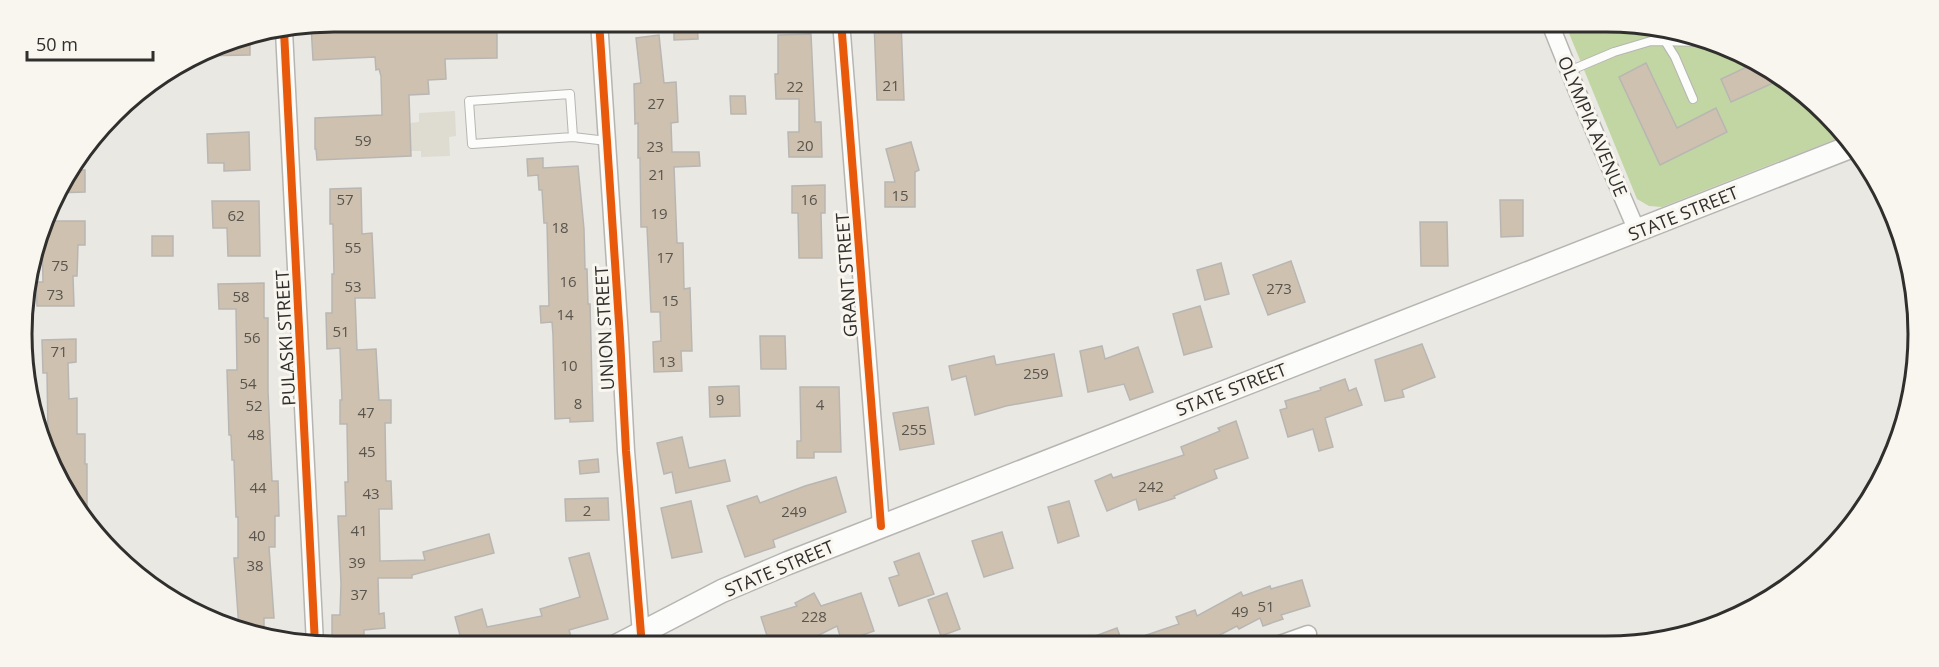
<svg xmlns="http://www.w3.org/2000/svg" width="1939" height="667" viewBox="0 0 1939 667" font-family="'Open Sans',sans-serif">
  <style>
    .built { fill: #dedbd1 }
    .green { fill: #c1d6a3 }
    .building { fill: #cfc1af; stroke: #b8b6b3; stroke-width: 1.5 }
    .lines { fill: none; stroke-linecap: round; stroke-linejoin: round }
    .service-casing { stroke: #b6b5b2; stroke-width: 10 }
    .minor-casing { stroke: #b6b5b2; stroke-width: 19 }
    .secondary-casing { stroke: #b6b5b2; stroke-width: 25 }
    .service { stroke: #fcfcfb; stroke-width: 8 }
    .minor { stroke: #fcfcfb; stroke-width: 16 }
    .secondary { stroke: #fcfcfb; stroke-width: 22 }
    .cycleway-casing { stroke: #f8f6ee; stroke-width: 11 }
    .cycleway { stroke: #e8590c; stroke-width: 8 }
    .labels { text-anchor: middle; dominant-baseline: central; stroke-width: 6; stroke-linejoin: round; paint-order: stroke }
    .number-label { font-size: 15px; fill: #58544e }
    .street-label { font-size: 18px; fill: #302f2d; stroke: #f8f6ee }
    .rim { fill: none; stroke: #302f2d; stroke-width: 3 }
  </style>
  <rect width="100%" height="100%" fill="#e9e8e3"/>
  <polygon class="built" points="455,111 456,136 449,137 450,156 421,157 421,151 411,151 410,123 419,122 419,113"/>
  <polygon class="green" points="1564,21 1606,21 1686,32 1795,85 1841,137 1662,207 1649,206 1637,199"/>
  <g class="building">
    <polygon points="333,21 444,21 444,25 497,24 497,58 445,59 446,79 428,80 429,94 409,95 411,156 317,160 316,149 315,149 315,118 382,115 381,76 379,69 376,70 375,57 313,60 311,25"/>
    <polygon points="674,21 697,21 698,39 674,40"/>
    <polygon points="874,21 901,21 904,100 877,100"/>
    <polygon points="811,34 815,122 821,122 822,157 789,157 788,132 799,132 799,99 776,99 775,74 778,74 778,35"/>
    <polygon points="659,35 664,83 676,82 678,122 671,123 672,152 699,152 700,166 674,167 677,243 683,243 684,289 690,288 692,351 681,351 682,371 654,372 653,342 661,341 660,312 651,312 647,227 641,227 640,158 638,158 638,123 635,124 634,84 641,83 636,38"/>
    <polygon points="250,38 250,55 197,56 214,45"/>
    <polygon points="1646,63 1677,128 1716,108 1727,132 1660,165 1619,77"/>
    <polygon points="1753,64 1782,79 1731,102 1721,79"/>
    <polygon points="730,96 745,96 746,114 731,114"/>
    <polygon points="249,132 250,170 224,171 224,163 208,163 207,134"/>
    <polygon points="911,142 919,170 915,172 915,207 885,207 885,182 895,182 886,149"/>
    <polygon points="543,158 543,168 578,166 584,229 585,269 587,269 588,304 590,304 593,421 570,422 570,418 555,419 553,335 552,322 541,323 540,306 549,306 547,223 544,223 542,190 539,190 538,175 528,176 527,159"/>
    <polygon points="73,170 85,170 85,192 55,193"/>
    <polygon points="825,185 825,213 821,213 822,258 799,258 798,213 792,213 792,186"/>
    <polygon points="361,188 362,234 372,233 375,298 355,298 357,350 376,349 379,400 391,400 391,423 385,423 386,481 391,481 392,509 379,509 380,561 425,560 423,552 489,534 494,553 412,575 412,578 378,578 379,614 384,613 385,628 364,630 364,646 336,646 336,636 332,636 332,615 340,615 341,584 338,516 346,516 345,482 348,482 347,424 340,424 340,400 342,400 340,348 327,349 326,313 332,313 332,274 334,274 333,224 330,224 330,189"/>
    <polygon points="1500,200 1523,200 1523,236 1501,237"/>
    <polygon points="212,201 259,201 260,256 228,256 227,228 213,228"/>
    <polygon points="45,221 85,221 85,245 78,245 77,276 73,276 74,306 37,306 36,282 43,282 42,232"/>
    <polygon points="1420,222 1447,222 1448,266 1421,266"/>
    <rect x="152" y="236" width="21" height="20"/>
    <polygon points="1291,261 1305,302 1268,315 1253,275"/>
    <polygon points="1221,263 1229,294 1205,300 1197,270"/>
    <polygon points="264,283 264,318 268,318 268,391 272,481 278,481 279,516 275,516 275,547 269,547 274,618 264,618 264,627 239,629 234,558 238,558 238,517 236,517 234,460 232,460 231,435 229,435 227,370 237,370 236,309 219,309 218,284"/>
    <polygon points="1200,306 1212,347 1184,355 1173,314"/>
    <polygon points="760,336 785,336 786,369 761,369"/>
    <polygon points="76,339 76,362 68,363 69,399 77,398 77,434 85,434 85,464 87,464 87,521 74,507 41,435 48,435 47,373 43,373 42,340"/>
    <polygon points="1422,344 1435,377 1402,390 1404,397 1385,401 1375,360"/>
    <polygon points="1102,346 1105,359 1138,347 1153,392 1130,400 1124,384 1088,392 1080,351"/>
    <polygon points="1054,354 1062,396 1006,406 975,415 966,376 952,380 949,366 994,356 996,365"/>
    <polygon points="1345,379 1349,391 1356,388 1362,405 1325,418 1333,447 1319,451 1313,429 1288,437 1280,410 1287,408 1285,401 1321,390 1320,388"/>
    <polygon points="739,386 740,416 710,417 709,387"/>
    <polygon points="800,387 839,387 841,452 814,452 814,458 797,458 797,441 801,441"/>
    <polygon points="928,407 934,444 900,450 893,413"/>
    <polygon points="1236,421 1248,458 1214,470 1217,478 1174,496 1175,498 1139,510 1136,499 1107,511 1095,481 1111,474 1113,478 1184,455 1181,447 1220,431 1218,428"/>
    <polygon points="682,437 689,468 725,460 730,481 676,493 672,472 664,474 657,443"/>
    <polygon points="598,459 599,472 580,474 579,461"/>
    <polygon points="836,477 846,512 773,540 775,547 745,557 727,506 757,496 760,503 805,486"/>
    <polygon points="608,498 609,520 566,521 565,499"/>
    <polygon points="691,501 702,552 672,558 661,508"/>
    <polygon points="1069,501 1079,536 1058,543 1048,507"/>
    <polygon points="1002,532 1013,568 984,577 972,541"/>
    <polygon points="589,553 608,619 569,630 571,637 542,646 463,646 455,617 482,609 487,627 542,616 540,609 580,597 569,558"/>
    <polygon points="919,553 934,594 899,606 889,578 899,575 894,562"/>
    <polygon points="1302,580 1310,606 1281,615 1283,619 1263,626 1260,618 1239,629 1237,626 1214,638 1194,644 1127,644 1126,642 1179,624 1176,617 1195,610 1197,616 1241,592 1243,596 1270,586 1271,589"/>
    <polygon points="814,593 821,606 861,593 874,631 842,642 837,626 799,645 770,645 761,617 797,606 795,603"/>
    <polygon points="947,593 960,629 941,636 928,600"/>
    <polygon points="1117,628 1123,644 1076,644 1076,643"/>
  </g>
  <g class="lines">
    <g class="service-casing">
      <g id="service">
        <polyline points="1665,41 1675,57 1693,99"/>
        <polyline points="1569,71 1614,52 1651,41 1708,42"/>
        <polyline points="573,137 570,94 469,101 472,144 573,137 607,141"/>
      </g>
    </g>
    <g class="minor-casing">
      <g id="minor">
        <polyline points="599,21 620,338 626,451 641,634"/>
        <polyline points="841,21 881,526"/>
        <polyline points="1549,21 1577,91 1637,231"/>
        <polyline points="284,31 315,644"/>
        <polyline points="1280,644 1308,634"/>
      </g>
    </g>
    <g class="secondary-casing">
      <polyline id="secondary" points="618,645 722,591 788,563 1850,147"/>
    </g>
    <use href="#service" class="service"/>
    <use href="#minor" class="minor"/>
    <use href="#secondary" class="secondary"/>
    <g class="cycleway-casing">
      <g id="cycleway">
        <polyline points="599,21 620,338 626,451 641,634"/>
        <polyline points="841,21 881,526"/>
        <polyline points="284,31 315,644"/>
      </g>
    </g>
    <use href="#cycleway" class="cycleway"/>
  </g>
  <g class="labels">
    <g class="number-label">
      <text x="891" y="85">21</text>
      <text x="795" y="86">22</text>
      <text x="656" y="103">27</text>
      <text x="363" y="140">59</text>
      <text x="805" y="145">20</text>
      <text x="655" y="146">23</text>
      <text x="657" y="174">21</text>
      <text x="900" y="195">15</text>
      <text x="345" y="199">57</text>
      <text x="809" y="199">16</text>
      <text x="659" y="213">19</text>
      <text x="236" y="215">62</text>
      <text x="560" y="227">18</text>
      <text x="353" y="247">55</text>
      <text x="665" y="257">17</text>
      <text x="60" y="265">75</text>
      <text x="568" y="281">16</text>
      <text x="353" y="286">53</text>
      <text x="1279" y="288">273</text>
      <text x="55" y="294">73</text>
      <text x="241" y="296">58</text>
      <text x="670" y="300">15</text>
      <text x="565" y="314">14</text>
      <text x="341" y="331">51</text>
      <text x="252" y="337">56</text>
      <text x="59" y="351">71</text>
      <text x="667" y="361">13</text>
      <text x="569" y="365">10</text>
      <text x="1036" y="373">259</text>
      <text x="248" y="383">54</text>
      <text x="720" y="399">9</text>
      <text x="578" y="403">8</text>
      <text x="820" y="404">4</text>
      <text x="254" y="405">52</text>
      <text x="366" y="412">47</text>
      <text x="914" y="429">255</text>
      <text x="256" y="434">48</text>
      <text x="367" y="451">45</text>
      <text x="1151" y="486">242</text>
      <text x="258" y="487">44</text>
      <text x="371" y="493">43</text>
      <text x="587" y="510">2</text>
      <text x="794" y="511">249</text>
      <text x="359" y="530">41</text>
      <text x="257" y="535">40</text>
      <text x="357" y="562">39</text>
      <text x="255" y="565">38</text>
      <text x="359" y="594">37</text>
      <text x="1266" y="606">51</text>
      <text x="1240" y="611">49</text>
      <text x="814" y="616">228</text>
    </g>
    <g class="street-label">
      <text transform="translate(1593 126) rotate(67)">OLYMPIA AVENUE</text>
      <text transform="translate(1683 213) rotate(-22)">STATE STREET</text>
      <text transform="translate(846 275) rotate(-94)">GRANT STREET</text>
      <text transform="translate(604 328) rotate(-93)">UNION STREET</text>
      <text transform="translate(285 338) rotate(-93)">PULASKI STREET</text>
      <text transform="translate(1231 389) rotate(-21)">STATE STREET</text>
      <text transform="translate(779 568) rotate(-23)">STATE STREET</text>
    </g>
  </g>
  <path d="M0 0H1939V667H0ZM334 32H1606A302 302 0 0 1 1908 334V334A302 302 0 0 1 1606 636H334A302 302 0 0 1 32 334V334A302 302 0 0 1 334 32Z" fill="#f8f6ee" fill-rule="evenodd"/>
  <path class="rim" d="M334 32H1606A302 302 0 0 1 1908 334V334A302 302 0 0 1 1606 636H334A302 302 0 0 1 32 334V334A302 302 0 0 1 334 32Z"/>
  <path d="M27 51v9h126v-9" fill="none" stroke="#302f2d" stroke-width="3"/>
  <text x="36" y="51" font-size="18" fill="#302f2d" stroke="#f8f6ee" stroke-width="4.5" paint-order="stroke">50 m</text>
</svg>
